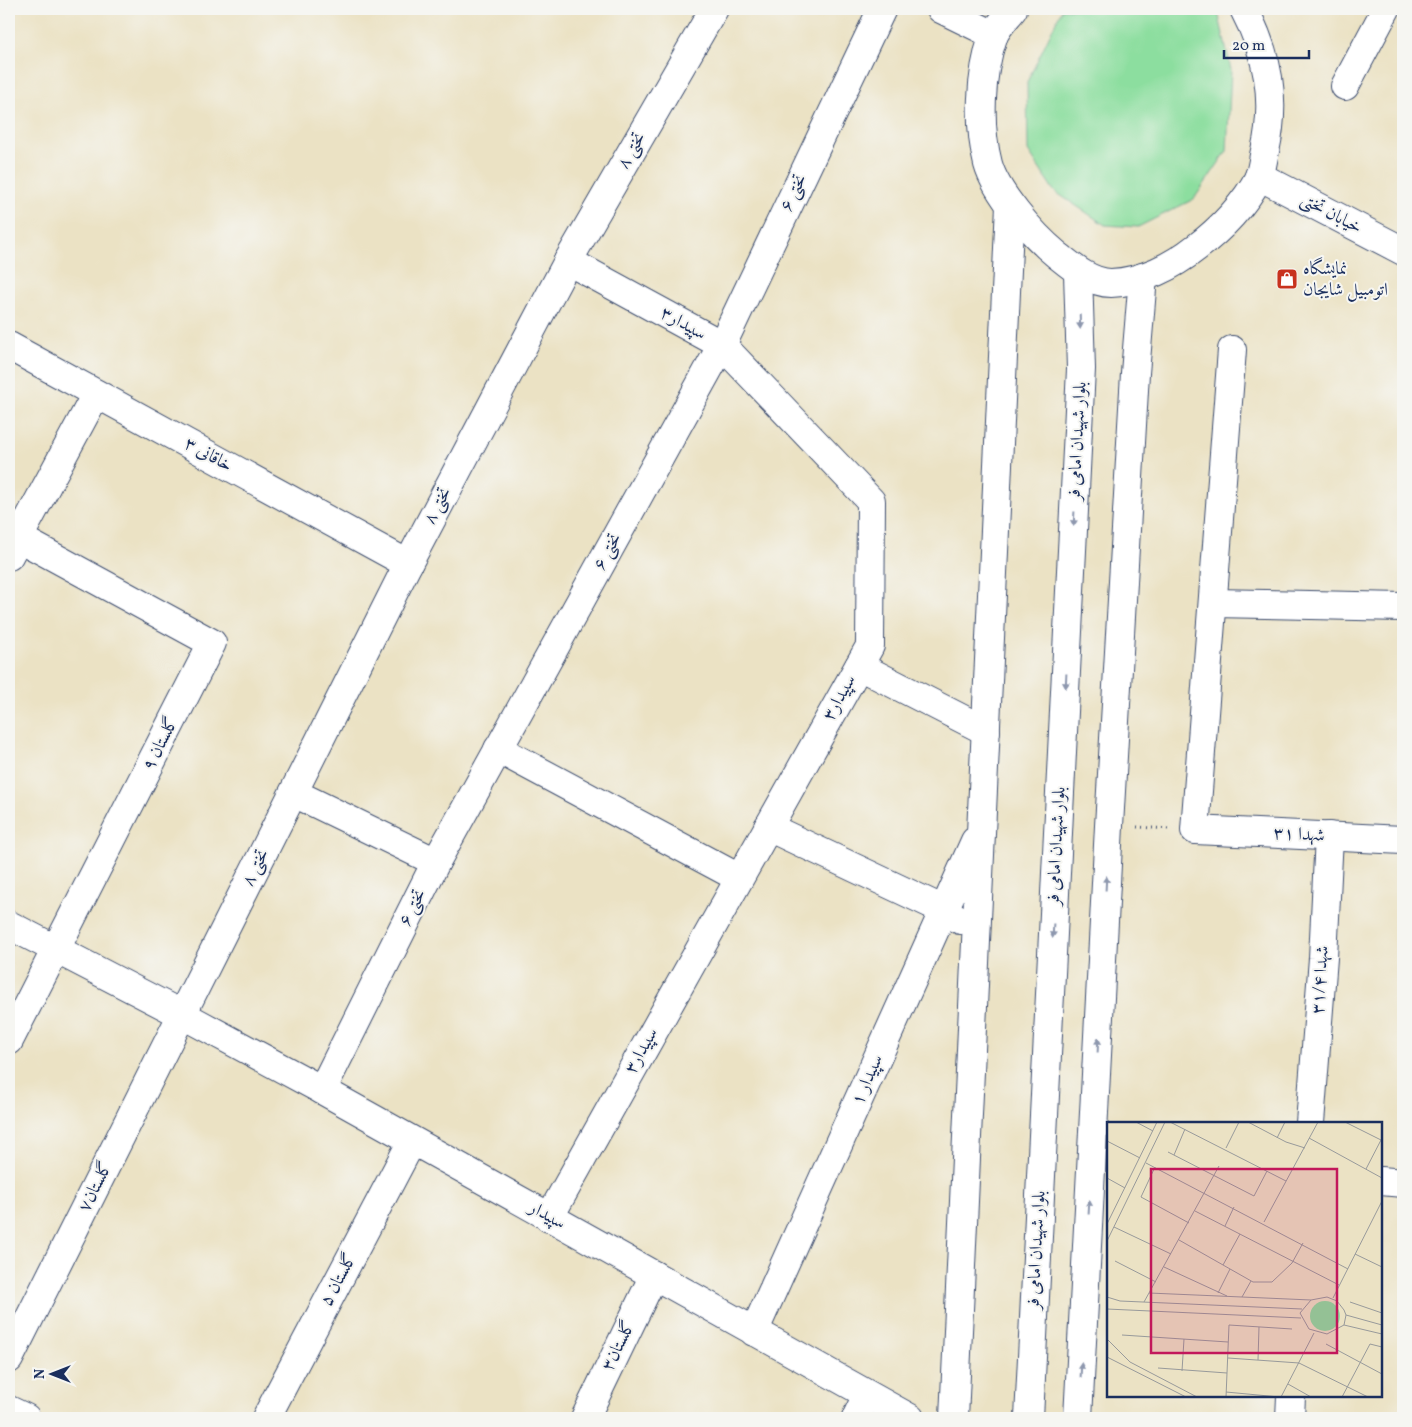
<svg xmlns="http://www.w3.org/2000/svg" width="1412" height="1427" viewBox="0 0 1412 1427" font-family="Vollkorn,Amiri,serif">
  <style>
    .green { fill: #8cde9f; stroke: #54867e }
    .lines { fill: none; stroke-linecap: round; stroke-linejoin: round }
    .street-casing { stroke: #3a4a6d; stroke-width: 30 }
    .secondary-casing { stroke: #3a4a6d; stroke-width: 30 }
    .path { stroke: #3a4a6d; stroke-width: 3; stroke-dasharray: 1 4; stroke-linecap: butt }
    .street { stroke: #fff; stroke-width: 28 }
    .secondary { stroke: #fff; stroke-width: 28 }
    .oneway { fill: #8d97ae }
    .labels { text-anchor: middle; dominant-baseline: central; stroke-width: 4; stroke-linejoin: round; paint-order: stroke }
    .street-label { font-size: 18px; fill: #1b2f5e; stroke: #f6f6f2 }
    .poi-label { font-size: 18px; fill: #1b2f5e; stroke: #f6f6f2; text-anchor: start }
    .inset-road { fill: none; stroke: #989a9b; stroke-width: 1 }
    .view { fill: #c2185b; fill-opacity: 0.15; stroke: #c2185b; stroke-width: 2.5 }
    .inset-edge { fill: none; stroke: #1b2f5e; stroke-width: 2.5 }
  </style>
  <rect width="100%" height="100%" fill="#f6f6f2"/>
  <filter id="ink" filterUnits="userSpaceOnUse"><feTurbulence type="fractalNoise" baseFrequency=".02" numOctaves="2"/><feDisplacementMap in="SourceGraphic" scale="10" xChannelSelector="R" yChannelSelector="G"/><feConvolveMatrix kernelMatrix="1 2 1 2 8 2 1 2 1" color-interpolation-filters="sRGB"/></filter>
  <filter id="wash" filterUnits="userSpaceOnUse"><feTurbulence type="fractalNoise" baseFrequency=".0096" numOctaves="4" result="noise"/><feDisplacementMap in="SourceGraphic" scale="20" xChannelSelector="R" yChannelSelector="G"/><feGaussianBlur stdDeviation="1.12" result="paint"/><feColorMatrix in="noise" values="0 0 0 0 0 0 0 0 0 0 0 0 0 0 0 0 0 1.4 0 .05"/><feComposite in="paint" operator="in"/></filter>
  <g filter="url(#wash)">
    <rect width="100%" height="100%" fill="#ebe2c4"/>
    <polygon class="green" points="1062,9 1214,9 1218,12 1231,70 1227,151 1194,199 1138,227 1105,225 1054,191 1028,151 1027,82"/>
  </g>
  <g filter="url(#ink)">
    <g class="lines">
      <g class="street-casing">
        <g id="street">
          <polyline points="1345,86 1386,9"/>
          <polyline points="9,346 408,564"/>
          <polyline points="1232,350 1195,830 1403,840"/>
          <polyline points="9,556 96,394"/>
          <polyline points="1213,603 1403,607"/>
          <polyline points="859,666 986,731"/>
          <polyline points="498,749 739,878"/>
          <polyline points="294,793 436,862"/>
          <polyline points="768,827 944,910 960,920"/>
          <polyline points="9,925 183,1015 322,1090 910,1418"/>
          <polyline points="9,1041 212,643 19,538"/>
          <polyline points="322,1090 436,862 722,345 882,9"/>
          <polyline points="1310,1123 1323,958 1329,836"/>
          <polyline points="1381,1181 1403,1183"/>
          <polyline points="549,1218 870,646 871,501 722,345 568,261"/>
          <polyline points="754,1332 975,841"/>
          <polyline points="9,1359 408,564 568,261 714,9"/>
          <polyline points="9,1410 26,1418"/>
          <polyline points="266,1418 412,1141"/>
          <polyline points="585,1418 654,1275"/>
          <polyline points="856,1418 867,1395"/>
          <polyline points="954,1418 1010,205"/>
          <polyline points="1290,1418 1291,1396"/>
        </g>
      </g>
      <g class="secondary-casing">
        <g id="secondary">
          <polyline points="941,9 994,35"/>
          <path d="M1013,9C1007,17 997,27 993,37C980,75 978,125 988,164C996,193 1033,235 1056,254C1071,266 1090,283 1111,283C1142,282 1173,266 1197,247C1220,230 1246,203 1259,177C1262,169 1263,159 1265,151C1277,99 1268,55 1244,9"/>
          <polyline points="1259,176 1403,251"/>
          <polyline points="1029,1418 1081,369 1078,273"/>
          <polyline points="1078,1418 1109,826 1135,373 1143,277"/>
        </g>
      </g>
      <polyline class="path" points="1137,827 1169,829"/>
      <use href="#street" class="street"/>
      <use href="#secondary" class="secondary"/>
    </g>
    <defs><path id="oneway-solid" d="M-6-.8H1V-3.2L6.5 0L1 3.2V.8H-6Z" transform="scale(1.25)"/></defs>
    <g class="oneway">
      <use href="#oneway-solid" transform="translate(1080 322) rotate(88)"/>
      <use href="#oneway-solid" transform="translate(1074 519) rotate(93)"/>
      <use href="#oneway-solid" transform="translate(1066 681) rotate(93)"/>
      <use href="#oneway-solid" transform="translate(1106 883) rotate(-87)"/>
      <use href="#oneway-solid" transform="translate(1053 931) rotate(93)"/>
      <use href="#oneway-solid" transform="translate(1098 1045) rotate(-87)"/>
      <use href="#oneway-solid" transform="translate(1089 1207) rotate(-87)"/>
      <use href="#oneway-solid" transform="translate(1081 1370) rotate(-87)"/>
    </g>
  </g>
  <defs>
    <g id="shop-square" transform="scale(1.125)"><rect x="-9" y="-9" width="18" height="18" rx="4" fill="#c8321e" stroke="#f6f6f2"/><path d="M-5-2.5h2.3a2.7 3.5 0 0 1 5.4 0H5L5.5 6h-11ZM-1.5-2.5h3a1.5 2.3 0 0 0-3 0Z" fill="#fff"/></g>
  </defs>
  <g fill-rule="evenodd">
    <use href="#shop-square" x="1287" y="279"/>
  </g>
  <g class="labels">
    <g class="street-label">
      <text transform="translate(632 151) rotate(-60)">تختی ۸</text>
      <text transform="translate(794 193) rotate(-64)">تختی ۶</text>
      <text transform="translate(1331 214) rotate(28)">خیابان تختی</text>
      <text transform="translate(683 324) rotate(29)">سپیدار۳</text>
      <text transform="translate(1078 441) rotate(-87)">بلوار شهیدان امامی فر</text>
      <text transform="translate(208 455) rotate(29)">خاقانی ۳</text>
      <text transform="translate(438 506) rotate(-62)">تختی ۸</text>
      <text transform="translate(608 552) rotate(-61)">تختی ۶</text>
      <text transform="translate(840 698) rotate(-61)">سپیدار۳</text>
      <text transform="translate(161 744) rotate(-63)">گلستان ۹</text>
      <text transform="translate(1299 835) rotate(3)">شهدا ۳۱</text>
      <text transform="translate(1057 846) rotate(-87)">بلوار شهیدان امامی فر</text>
      <text transform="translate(256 868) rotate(-63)">تختی ۸</text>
      <text transform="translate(413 908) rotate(-63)">تختی ۶</text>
      <text transform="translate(1321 980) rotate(-86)">شهدا ۳۱/۴</text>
      <text transform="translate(642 1051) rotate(-61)">سپیدار۳</text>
      <text transform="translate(868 1080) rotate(-66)">سپیدار ۱</text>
      <text transform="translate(96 1187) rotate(-63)">گلستان۷</text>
      <text transform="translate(547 1216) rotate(29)">سپیدار</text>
      <text transform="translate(1037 1250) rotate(-87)">بلوار شهیدان امامی فر</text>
      <text transform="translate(339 1280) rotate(-62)">گلستان ۵</text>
      <text transform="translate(619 1346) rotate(-64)">گلستان۳</text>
    </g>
    <g class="poi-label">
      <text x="1303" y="269">نمایشگاه<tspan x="1303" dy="21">اتومبیل شایجان</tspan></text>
    </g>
  </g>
  <g transform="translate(1107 1122)">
    <rect width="275" height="275" fill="#ebe2c4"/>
    <path d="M203 194a15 15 0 1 1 30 0a15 15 0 1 1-30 0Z" fill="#8cde9f"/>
    <path class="inset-road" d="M29,0L46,9M63,0L179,59M141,0L179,20L198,26M238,0L274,18L259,47M170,16L178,0M202,16L275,56M0,19L33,36M119,26L132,0M61,30L147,74L160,49M67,33L78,7M39,41L241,147M48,45L34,75L82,101M0,56L18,66M88,89L232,163M157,100L211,0M0,102L50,0M118,104L127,85M7,105L64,132M72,118L146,160H165L185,141L196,121M0,119L58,0M248,132L275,145M8,139L49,160M116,143L133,112M57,145L120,174M42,171L204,178L220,175L230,179L237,188L239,193L237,203L220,212L202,207L193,191L204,178M111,171L123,147M0,175L13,179L195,187M135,175L144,159M226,176L275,79M37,180L112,44M243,180L275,191M0,187L194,196M239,193L275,203M237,203L275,212M15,213L121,220M0,217L23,240L90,275M219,222L275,252M0,235L79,275M121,236L192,241L261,275M151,238L152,205M51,246L120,251M75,249L77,217M181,262L204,275M119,270L172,275M119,275L122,203L185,207M174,275L207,211M235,275L263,222L275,225"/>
    <path class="view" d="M44,47H230V231H44Z"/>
    <rect width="275" height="275" class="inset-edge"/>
  </g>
  <rect width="1412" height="1427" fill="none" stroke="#f6f6f2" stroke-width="30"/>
  <g transform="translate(52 1374) rotate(270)" stroke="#f6f6f2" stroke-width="4" paint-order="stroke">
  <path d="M0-4L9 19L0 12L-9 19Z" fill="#1b2f5e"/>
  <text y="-8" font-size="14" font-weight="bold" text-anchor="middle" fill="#1b2f5e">N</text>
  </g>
  <path d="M1224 50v8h85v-8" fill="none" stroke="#1b2f5e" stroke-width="2.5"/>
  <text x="1232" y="50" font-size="15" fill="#1b2f5e" stroke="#f6f6f2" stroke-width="4" paint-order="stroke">20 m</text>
</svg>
